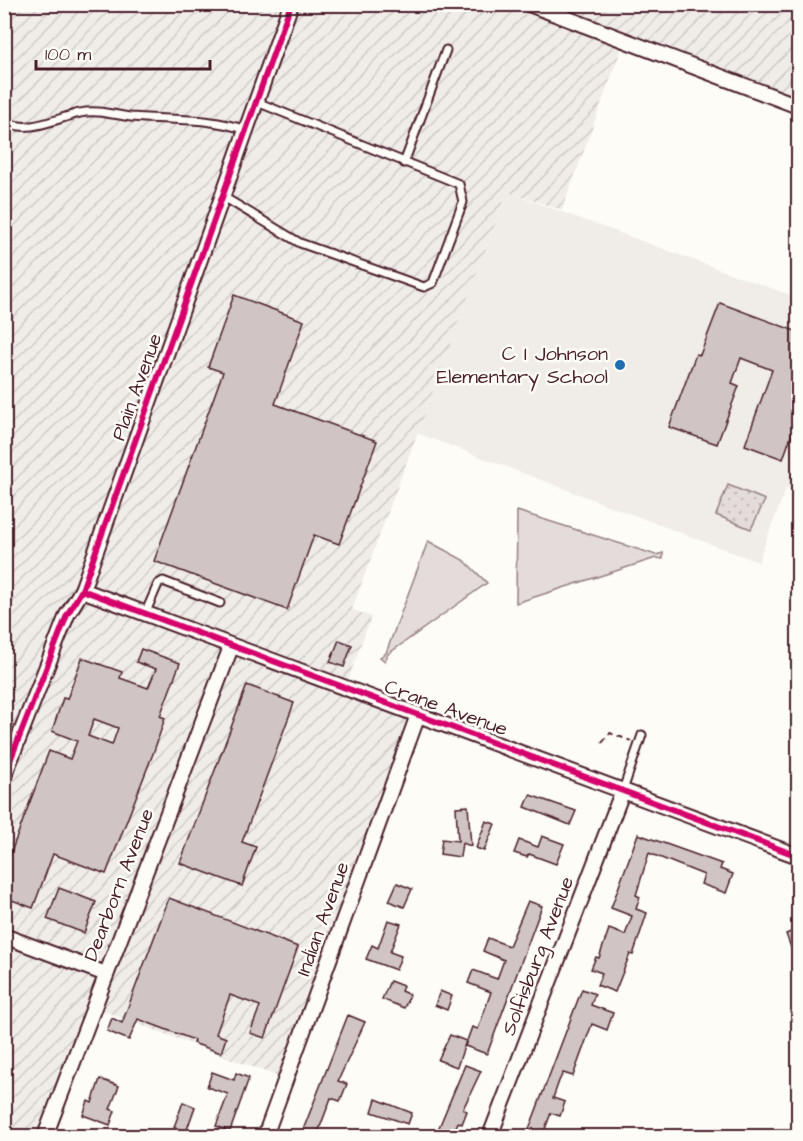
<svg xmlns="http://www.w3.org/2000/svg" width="803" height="1141" viewBox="0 0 803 1141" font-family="'Architects Daughter',sans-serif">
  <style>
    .built { fill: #f0ece8 }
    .industrial { fill: url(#industrial-furrows) }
    .park { fill: url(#park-dots); stroke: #967e82; stroke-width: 1.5 }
    .pitch { fill: #e3dcda; stroke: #967e82; stroke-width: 1.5 }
    .building { fill: #d0c5c4; stroke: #4a1f2b; stroke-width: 1.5; fill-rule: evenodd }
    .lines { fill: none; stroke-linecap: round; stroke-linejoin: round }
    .lane-casing { stroke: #4a1f2b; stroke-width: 11 }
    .street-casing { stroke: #4a1f2b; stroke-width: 18 }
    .path { stroke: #4a1f2b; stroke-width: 2; stroke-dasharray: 6 4.5; stroke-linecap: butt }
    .lane { stroke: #fdfcf7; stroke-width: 7 }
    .street { stroke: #fdfcf7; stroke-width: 14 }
    .cycleway-casing { stroke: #fdfcf7; stroke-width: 10 }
    .cycleway { stroke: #d6006c; stroke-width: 6 }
    .poi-dot { fill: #1f6fb2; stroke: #fdfcf7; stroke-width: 2 }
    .labels { text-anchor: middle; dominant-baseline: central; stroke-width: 5; stroke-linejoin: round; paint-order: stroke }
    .poi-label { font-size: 20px; fill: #4a1f2b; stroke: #fdfcf7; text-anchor: end }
    .street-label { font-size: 20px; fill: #4a1f2b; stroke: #fdfcf7 }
  </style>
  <defs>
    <pattern id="industrial-furrows" width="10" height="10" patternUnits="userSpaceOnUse" patternTransform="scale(1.5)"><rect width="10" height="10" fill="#f0ece8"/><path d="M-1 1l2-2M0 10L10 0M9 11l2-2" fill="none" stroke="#cfcac7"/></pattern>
    <pattern id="park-dots" width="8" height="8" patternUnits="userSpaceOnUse" patternTransform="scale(1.5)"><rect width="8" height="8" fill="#e3dcda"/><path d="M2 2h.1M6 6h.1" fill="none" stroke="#c4bcbb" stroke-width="1.8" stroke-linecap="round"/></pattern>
  </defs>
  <rect width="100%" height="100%" fill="#fdfcf7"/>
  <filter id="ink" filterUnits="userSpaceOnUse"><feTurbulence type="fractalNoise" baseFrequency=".0167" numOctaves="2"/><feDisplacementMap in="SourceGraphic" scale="12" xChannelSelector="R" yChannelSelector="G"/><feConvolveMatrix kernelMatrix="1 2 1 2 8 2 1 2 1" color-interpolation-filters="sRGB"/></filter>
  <g filter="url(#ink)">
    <polygon class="built" points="507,192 798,298 798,492 786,488 758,562 417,433"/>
    <polygon class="industrial" points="5,5 798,5 798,104 625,39 562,210 507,192 352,609 371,617 343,694 418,724 288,1080 98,1009 50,1136 5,1136"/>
    <polygon class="park" points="728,485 765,500 751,529 716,515"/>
    <g class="pitch">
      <polygon points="517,511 656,555 663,553 663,559 656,558 516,603"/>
      <polygon points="428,541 465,561 487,583 388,654 385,661 380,657 386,653"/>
    </g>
    <g class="building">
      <polygon points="234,295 304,321 275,404 377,441 339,544 314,535 287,610 154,561 223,372 208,367"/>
      <polygon points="720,303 798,332 798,416 783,459 745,445 772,370 741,358 732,383 739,386 717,444 669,427 696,354 700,355"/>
      <polygon points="339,640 352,645 344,667 330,662"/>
      <path d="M141,649L180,663L160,716L165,718L154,751L106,874L53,854L33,908L4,897V871L49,751L70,759L77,741L52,731L63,698L67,699L82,658L122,672L120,678L148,688L156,669L136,662ZM94,719L118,728L112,745L88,736Z"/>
      <polygon points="247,685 294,703 242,842 256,847 242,886 180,863"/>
      <polygon points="530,795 576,811 570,825 525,807"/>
      <polygon points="468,806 471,846 462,843 460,857 440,854 442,839 458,841 456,807"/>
      <polygon points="486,821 495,824 484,851 476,848"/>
      <polygon points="638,834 722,864 720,869 733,874 726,893 701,884 704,875 649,853 636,895 640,897 636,909 647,913 633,955 630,954 615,992 597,985 602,973 591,969 596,957 599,958 609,929 625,935 632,916 611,908"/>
      <polygon points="542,836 564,844 556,864 529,854 527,857 514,853 519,840 538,847"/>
      <polygon points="397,883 412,889 404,907 389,901"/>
      <polygon points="59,888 96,902 84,933 47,919"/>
      <polygon points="169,898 298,947 265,1038 250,1033 260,1006 230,995 216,1034 226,1038 221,1053 193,1043 194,1040 138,1019 129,1040 107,1031 112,1018 122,1023"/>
      <polygon points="528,901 542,906 487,1054 465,1046 472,1027 478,1029 491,992 468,983 473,970 497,979 504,960 483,951 488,938 509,946"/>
      <polygon points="388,920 401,924 390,952 401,956 396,970 366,959 372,945 378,948"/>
      <polygon points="798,929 798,964 797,964 786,934"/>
      <polygon points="390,981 403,986 401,991 410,995 404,1008 382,999"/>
      <polygon points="582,989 595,994 591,1005 613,1013 607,1030 592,1024 573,1076 563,1073 559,1081 553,1098 565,1102 560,1116 551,1113 542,1137 526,1137"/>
      <polygon points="440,991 452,996 447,1010 435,1005"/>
      <polygon points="348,1015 365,1022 338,1081 347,1084 340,1101 331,1098 317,1135 303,1130"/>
      <polygon points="450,1035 466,1041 457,1067 438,1060"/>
      <polygon points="465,1065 481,1071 463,1109 467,1111 462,1124 458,1122 452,1137 435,1137"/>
      <polygon points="212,1072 234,1080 236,1073 249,1078 230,1131 216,1126 228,1094 207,1087"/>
      <polygon points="100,1079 119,1086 110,1109 115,1111 110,1125 83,1115 88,1101 92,1103"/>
      <polygon points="376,1099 412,1113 408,1124 372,1112"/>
      <polygon points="183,1102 195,1107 186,1132 174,1127"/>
    </g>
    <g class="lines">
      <g class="lane-casing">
        <g id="lane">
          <path d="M4,121C28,135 56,118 80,113C97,109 114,115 131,117C173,121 205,116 246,130"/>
          <polyline points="404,163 446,50"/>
          <polyline points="222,196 300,243 424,287 433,283 463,202 459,184 257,102"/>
          <polyline points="145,614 158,584 163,581 220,603"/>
          <polyline points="623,790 642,735"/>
        </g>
      </g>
      <g class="street-casing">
        <g id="street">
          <polyline points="529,4 798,106"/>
          <polyline points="82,590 798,856"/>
          <polyline points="4,776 67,615 82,590 291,4"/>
          <polyline points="4,936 106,974"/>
          <polyline points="45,1136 231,647"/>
          <polyline points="265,1136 418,715"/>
          <polyline points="490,1136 623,790"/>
        </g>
      </g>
      <polyline class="path" points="602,743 610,733 631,741"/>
      <use href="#lane" class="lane"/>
      <use href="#street" class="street"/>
      <g class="cycleway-casing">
        <g id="cycleway">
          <polyline points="82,590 798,856"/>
          <polyline points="4,776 67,615 82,590 291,4"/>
        </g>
      </g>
      <use href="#cycleway" class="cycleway"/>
    </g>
  </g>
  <circle class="poi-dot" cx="620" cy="365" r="6"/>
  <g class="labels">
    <g class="poi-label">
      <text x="608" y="354">C I Johnson<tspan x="608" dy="23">Elementary School</tspan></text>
    </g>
    <g class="street-label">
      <text transform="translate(137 387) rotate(-70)">Plain Avenue</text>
      <text transform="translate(446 708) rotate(20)">Crane Avenue</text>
      <text transform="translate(119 885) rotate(-69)">Dearborn Avenue</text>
      <text transform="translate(323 919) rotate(-70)">Indian Avenue</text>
      <text transform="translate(538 956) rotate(-69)">Solfisburg Avenue</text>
    </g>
  </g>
  <rect width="803" height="1141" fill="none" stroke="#fdfcf7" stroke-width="24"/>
  <rect x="12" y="12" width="779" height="1117" fill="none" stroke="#4a1f2b" stroke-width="2" filter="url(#ink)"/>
  <path d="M36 60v9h174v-9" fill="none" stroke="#4a1f2b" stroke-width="3"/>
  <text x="45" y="60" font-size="18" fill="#4a1f2b" stroke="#fdfcf7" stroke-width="4.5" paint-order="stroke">100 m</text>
</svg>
